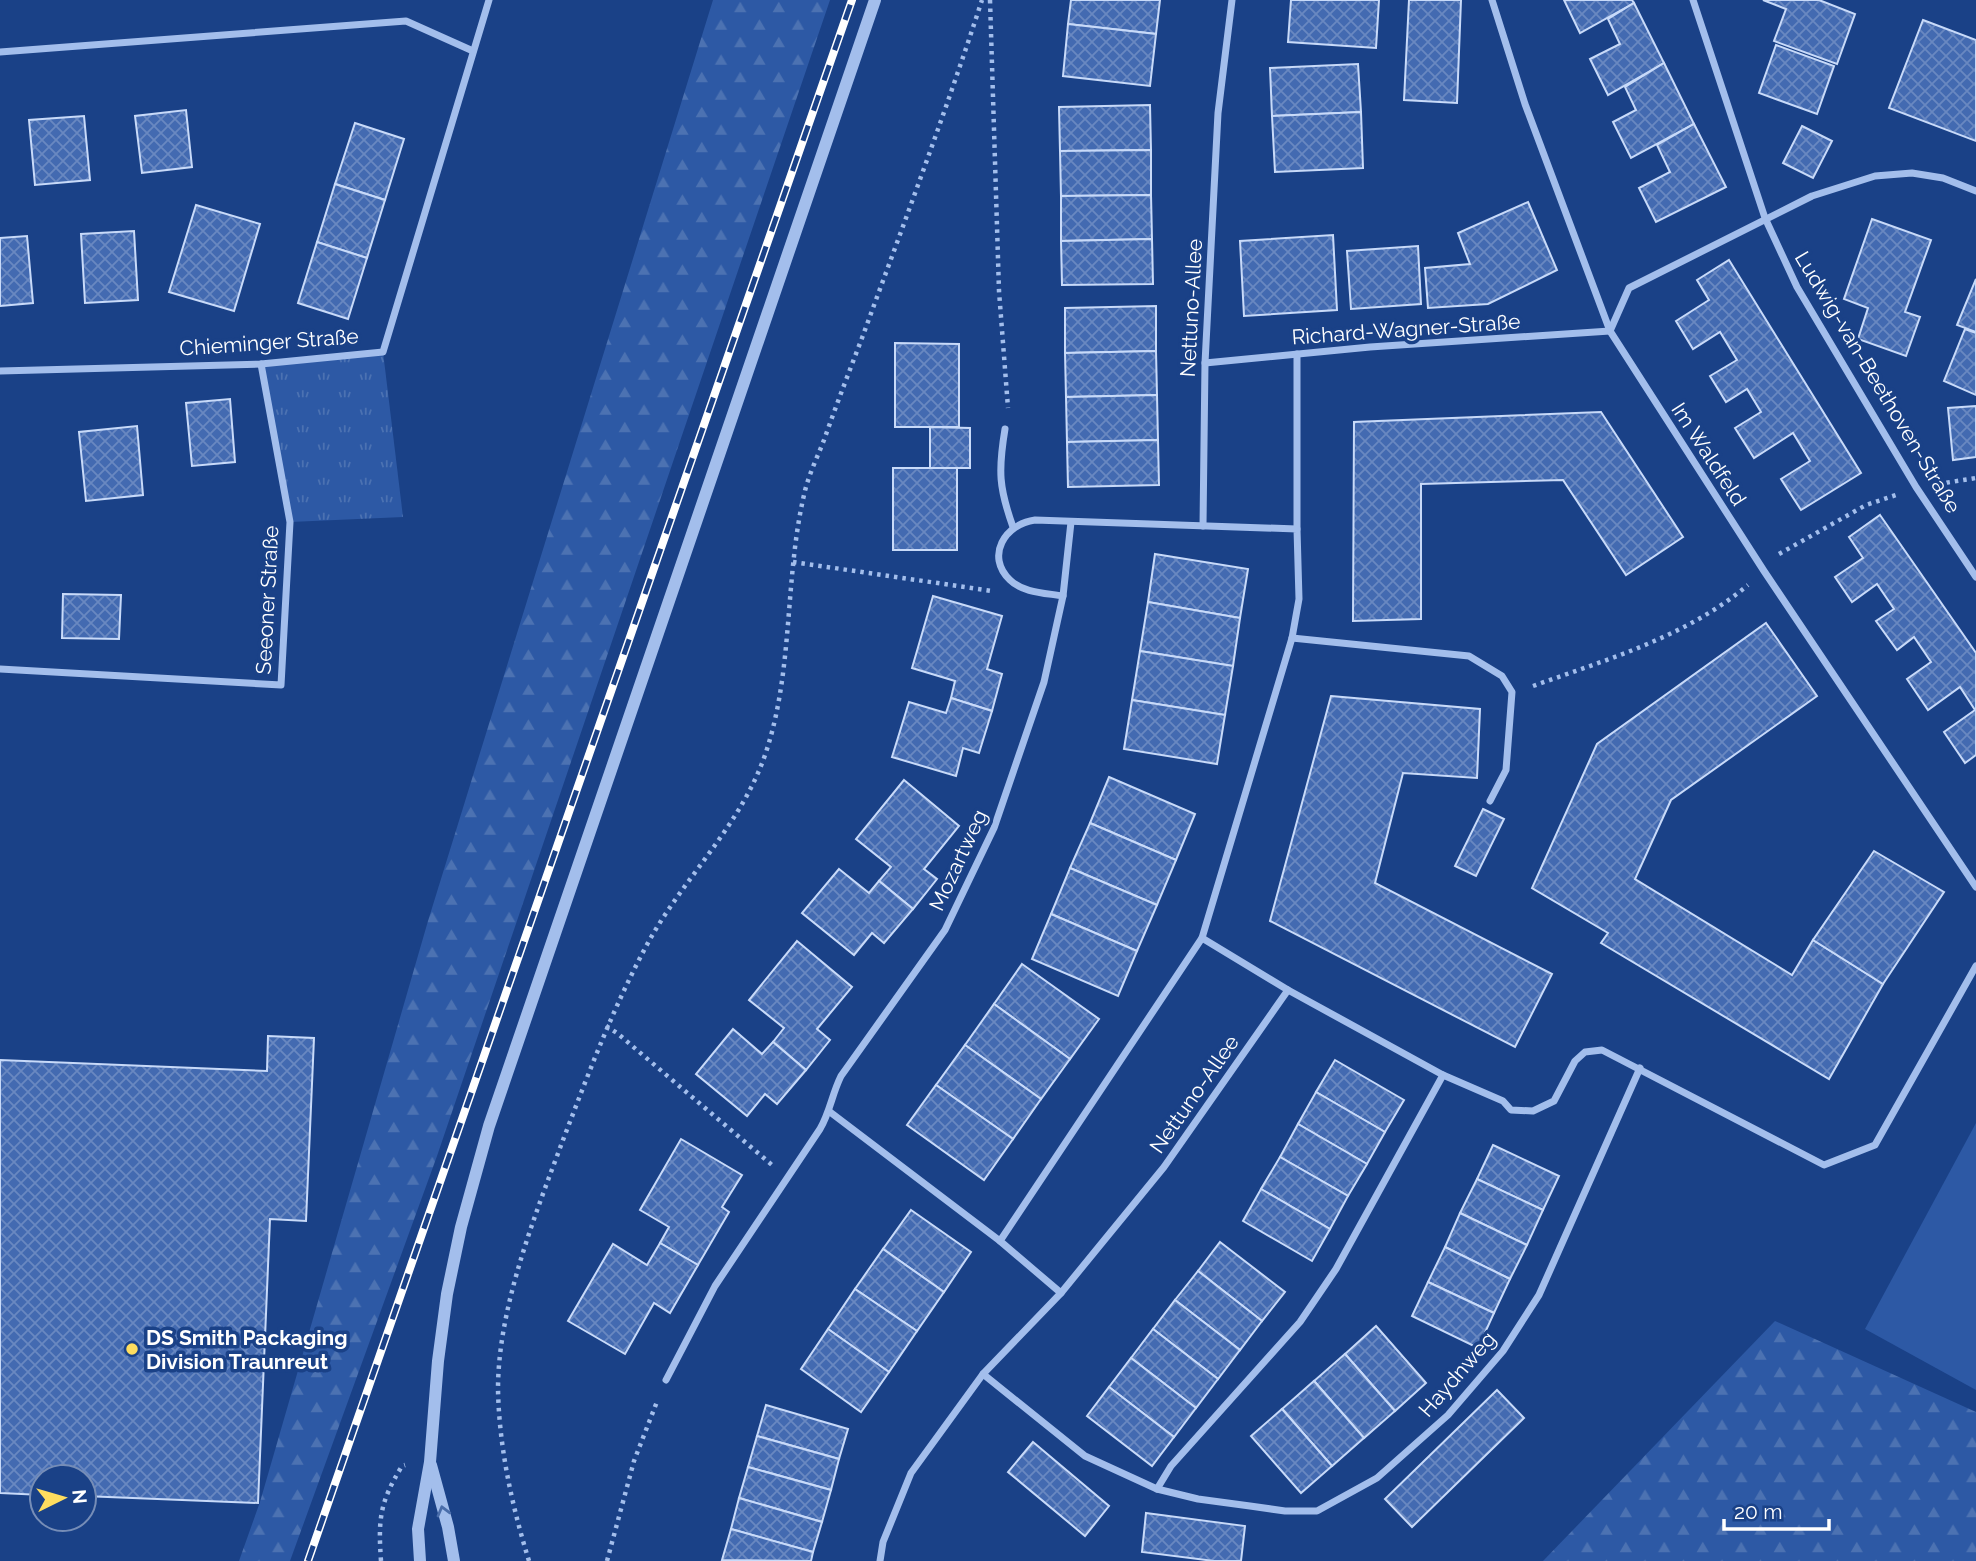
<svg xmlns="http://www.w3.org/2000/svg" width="1976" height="1561" viewBox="0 0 1976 1561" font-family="Raleway,sans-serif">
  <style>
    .green { fill: #2d59a5 }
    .forest { fill: url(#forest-firs) }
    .park { fill: url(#park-tufts) }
    .building { fill: url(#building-cross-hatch); stroke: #c8daf9; stroke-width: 2 }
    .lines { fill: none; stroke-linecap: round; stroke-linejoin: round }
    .path { stroke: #a3beec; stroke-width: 4.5; stroke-dasharray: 3.5 5; stroke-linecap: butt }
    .minor { stroke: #a3beec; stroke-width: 7 }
    .tertiary { stroke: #a3beec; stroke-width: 12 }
    .rail-casing { stroke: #fff; stroke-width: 8 }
    .rail { stroke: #1a4187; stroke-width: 5; stroke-dasharray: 16; stroke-linecap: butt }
    .oneway { stroke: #4a6daa }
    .poi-dot { fill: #fedd5f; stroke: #1a4187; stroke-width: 2.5 }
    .labels { text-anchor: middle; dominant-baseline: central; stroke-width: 7; stroke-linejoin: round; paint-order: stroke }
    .street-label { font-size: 21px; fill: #fff; stroke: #1a4187 }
    .poi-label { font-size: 21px; font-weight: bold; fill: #fff; stroke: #1a4187; text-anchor: start }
  </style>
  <defs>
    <pattern id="forest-firs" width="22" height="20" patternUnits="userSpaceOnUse" patternTransform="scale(1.75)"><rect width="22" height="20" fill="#2d59a5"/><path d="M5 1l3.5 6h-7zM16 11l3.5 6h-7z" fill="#4c72b2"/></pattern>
    <pattern id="park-tufts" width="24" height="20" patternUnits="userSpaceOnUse" patternTransform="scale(1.75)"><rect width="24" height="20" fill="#2d59a5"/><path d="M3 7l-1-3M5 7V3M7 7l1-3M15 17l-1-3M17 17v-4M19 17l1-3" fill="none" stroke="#4c72b2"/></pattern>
    <pattern id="building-cross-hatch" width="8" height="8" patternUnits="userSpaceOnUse" patternTransform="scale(1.75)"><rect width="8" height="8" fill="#436ab1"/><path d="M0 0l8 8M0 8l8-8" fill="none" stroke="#6988c1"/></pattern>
  </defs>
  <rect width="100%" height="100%" fill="#1a4187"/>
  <polygon class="green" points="1976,1123 1976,1390 1865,1329"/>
  <g class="forest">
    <polygon points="713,0 830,0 437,1156 290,1561 239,1561 260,1502 428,921"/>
    <polygon points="1775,1321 1976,1412 1976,1561 1543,1561"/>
  </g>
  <polygon class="park" points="383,352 403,517 290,522 261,364"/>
  <g class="building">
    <polygon points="1071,0 1160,0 1156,34 1068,24"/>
    <polygon points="1291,0 1379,0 1376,48 1288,42"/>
    <polygon points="1409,0 1461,0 1457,103 1404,100"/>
    <polygon points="1564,0 1632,0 1634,3 1580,33"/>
    <polygon points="1763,0 1819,0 1855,14 1837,64 1774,41 1786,9"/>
    <polygon points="1634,3 1664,63 1608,95 1590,59 1620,44 1608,19"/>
    <polygon points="1923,20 1976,40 1976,141 1889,108"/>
    <polygon points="1068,24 1156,34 1150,86 1063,76"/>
    <polygon points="1776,45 1834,66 1817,114 1759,93"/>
    <polygon points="1664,63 1694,124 1631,158 1613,122 1636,110 1625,87"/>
    <polygon points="1358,64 1361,112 1272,116 1270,68"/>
    <polygon points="1150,105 1151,150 1060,151 1059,107"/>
    <polygon points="186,110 192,167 142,173 135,116"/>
    <polygon points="1361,112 1363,168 1275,172 1272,116"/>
    <polygon points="84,116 90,180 35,185 29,120"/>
    <polygon points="355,123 404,139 385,200 335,184"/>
    <polygon points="1694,124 1726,187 1656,222 1639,188 1670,172 1657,145"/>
    <polygon points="1802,126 1832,141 1813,178 1783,163"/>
    <polygon points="1151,150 1151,195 1061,196 1060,151"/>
    <polygon points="335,184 385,200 367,258 317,242"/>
    <polygon points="1151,195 1152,239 1061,241 1061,196"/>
    <polygon points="1528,202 1557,270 1488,304 1428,308 1425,268 1470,264 1458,233"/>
    <polygon points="196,205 260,224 234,311 169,292"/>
    <polygon points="1872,219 1931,240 1905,312 1920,317 1906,356 1858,339 1868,308 1844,299"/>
    <polygon points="134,231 138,300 85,303 81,234"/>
    <polygon points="1333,235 1337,310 1244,316 1240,241"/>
    <polygon points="27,236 33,303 0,306 0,238"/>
    <polygon points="1152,239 1153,284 1062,285 1061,241"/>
    <polygon points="317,242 367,258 348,319 298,303"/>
    <polygon points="1418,246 1421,304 1351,309 1347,251"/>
    <polygon points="1729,260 1861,473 1801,510 1781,479 1810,461 1793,433 1754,458 1735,428 1761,412 1747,389 1726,402 1710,376 1737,360 1720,332 1693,349 1676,321 1709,300 1697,280"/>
    <polygon points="1976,279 1976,332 1957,325"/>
    <polygon points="1156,306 1156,351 1065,353 1065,308"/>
    <polygon points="1965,329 1976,333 1976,395 1944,381"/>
    <polygon points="895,343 959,344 959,427 895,427"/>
    <polygon points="1156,351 1157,395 1066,397 1065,353"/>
    <polygon points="1157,395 1158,440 1067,442 1066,397"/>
    <polygon points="230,399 235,462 192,466 186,403"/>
    <polygon points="1976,406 1976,457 1953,460 1948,408"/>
    <polygon points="1601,412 1683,537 1626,575 1563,480 1421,484 1421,619 1353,621 1354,422"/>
    <polygon points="137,426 143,495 86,501 79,432"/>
    <polygon points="930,427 970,428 970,468 930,468"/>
    <polygon points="1158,440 1159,485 1068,487 1067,442"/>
    <rect x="893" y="468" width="64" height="82"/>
    <polygon points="1880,515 1976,653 1976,755 1965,763 1944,732 1975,710 1960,687 1928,710 1907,679 1931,662 1914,637 1897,650 1876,621 1894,609 1877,584 1852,602 1835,577 1863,558 1849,537"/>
    <polygon points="1155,554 1248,569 1240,618 1148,602"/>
    <polygon points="63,594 121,595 119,639 62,638"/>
    <polygon points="933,596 1002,616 987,669 1002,674 992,711 951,698 955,681 912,668"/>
    <polygon points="1148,602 1240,618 1233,666 1140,651"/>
    <polygon points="1766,623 1817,696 1671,800 1635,879 1792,975 1813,940 1883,984 1829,1079 1601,943 1608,933 1532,888 1597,744"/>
    <polygon points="1140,651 1233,666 1225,715 1132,700"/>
    <polygon points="1331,696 1480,709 1477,778 1403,773 1375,883 1552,974 1515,1047 1270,921"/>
    <polygon points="951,698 992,711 979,753 963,748 956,776 892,757 909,702 946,713"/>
    <polygon points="1132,700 1225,715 1217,764 1124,749"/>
    <polygon points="1109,777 1195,814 1176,860 1090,823"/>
    <polygon points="904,780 959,826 924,869 937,879 913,909 879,881 891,867 856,839"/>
    <polygon points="1483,809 1504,819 1476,876 1455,866"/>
    <polygon points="1090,823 1176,860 1157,905 1070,868"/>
    <polygon points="1874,851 1944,892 1883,984 1813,940"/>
    <polygon points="1070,868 1157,905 1137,951 1051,914"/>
    <polygon points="839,869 869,893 879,881 913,909 884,943 872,933 854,955 802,913"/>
    <polygon points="1051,914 1137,951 1118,996 1032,959"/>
    <polygon points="797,941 852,987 817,1029 830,1040 806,1070 773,1042 784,1028 749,1000"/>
    <polygon points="1022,964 1099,1019 1070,1059 994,1004"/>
    <polygon points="994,1004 1070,1059 1041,1099 965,1045"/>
    <polygon points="733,1029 762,1054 773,1042 806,1070 777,1104 765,1094 747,1116 696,1074"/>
    <polygon points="268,1036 314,1038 306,1221 270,1219 258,1503 84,1496 84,1477 42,1477 42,1495 0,1493 0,1060 267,1071"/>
    <polygon points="965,1045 1041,1099 1013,1139 936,1085"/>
    <polygon points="1335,1060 1404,1100 1385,1132 1316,1092"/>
    <polygon points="936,1085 1013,1139 984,1180 907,1125"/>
    <polygon points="1316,1092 1385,1132 1367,1164 1298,1124"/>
    <polygon points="1298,1124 1367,1164 1348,1196 1280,1157"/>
    <polygon points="681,1139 742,1175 722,1207 729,1212 698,1265 660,1243 669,1227 640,1210"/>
    <polygon points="1493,1145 1559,1176 1543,1210 1477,1179"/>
    <polygon points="1280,1157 1348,1196 1330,1229 1261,1189"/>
    <polygon points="1477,1179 1543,1210 1527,1245 1460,1213"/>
    <polygon points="1261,1189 1330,1229 1312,1261 1243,1221"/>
    <polygon points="911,1210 971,1252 944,1292 883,1249"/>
    <polygon points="1460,1213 1527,1245 1510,1279 1445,1247"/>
    <polygon points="1220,1242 1285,1292 1262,1321 1198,1271"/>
    <polygon points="660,1243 698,1265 670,1313 654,1303 625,1354 568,1321 613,1244 647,1265"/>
    <polygon points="1445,1247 1510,1279 1494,1313 1428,1282"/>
    <polygon points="883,1249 944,1292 917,1331 855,1289"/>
    <polygon points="1198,1271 1262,1321 1240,1350 1175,1300"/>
    <polygon points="1428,1282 1494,1313 1478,1348 1412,1316"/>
    <polygon points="855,1289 917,1331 889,1372 828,1329"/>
    <polygon points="1175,1300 1240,1350 1218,1379 1153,1329"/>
    <polygon points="1376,1326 1426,1383 1395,1411 1345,1354"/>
    <polygon points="828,1329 889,1372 861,1412 801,1369"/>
    <polygon points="1153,1329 1218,1379 1196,1408 1131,1358"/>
    <polygon points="1345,1354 1395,1411 1364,1438 1314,1381"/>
    <polygon points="1131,1358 1196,1408 1174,1437 1109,1387"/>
    <polygon points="1314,1381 1364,1438 1332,1466 1282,1409"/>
    <polygon points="1109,1387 1174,1437 1152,1466 1087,1416"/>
    <polygon points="1497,1390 1524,1418 1412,1527 1385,1499"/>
    <polygon points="766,1405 848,1429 839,1459 757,1436"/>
    <polygon points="1282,1409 1332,1466 1301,1493 1251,1436"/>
    <polygon points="757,1436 839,1459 831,1490 748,1467"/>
    <polygon points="1033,1442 1109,1506 1085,1536 1008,1472"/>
    <polygon points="748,1467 831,1490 822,1522 739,1498"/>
    <polygon points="739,1498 822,1522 813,1552 731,1529"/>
    <polygon points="1146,1513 1245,1526 1241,1561 1214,1561 1142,1552"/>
    <polygon points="731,1529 813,1552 811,1561 722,1560"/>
  </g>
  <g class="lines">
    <g class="path">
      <polyline points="990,0 999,291 1008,408"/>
      <polyline points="1938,484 1976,478"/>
      <polyline points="1779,554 1866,505 1896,495"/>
      <polyline points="793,562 992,591"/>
      <path d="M1533,686C1608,659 1686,637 1748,585"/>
      <polyline points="606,1026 617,1033 772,1165"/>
      <path d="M381,1561C378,1518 380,1502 402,1466L405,1465"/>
      <path d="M529,1561C512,1506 499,1447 498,1389C498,1308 535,1215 563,1140C589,1072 614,1005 649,941C684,878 739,827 764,758C794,673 784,581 804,495C808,476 817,458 824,440C836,406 849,372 862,338C903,226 945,114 982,0"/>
      <polyline points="607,1561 634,1461 658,1399"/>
    </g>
    <g class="minor">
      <polyline points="1492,0 1525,104 1610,331 1764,571 1976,887"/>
      <polyline points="1693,0 1765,218 1797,287 1916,487 1976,577"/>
      <polyline points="0,52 406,21 473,51"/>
      <polyline points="1205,363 1370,347 1610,331 1629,288 1812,196 1875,176 1912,173 1943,178 1976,191"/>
      <polyline points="0,371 261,364 383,352 489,0"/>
      <path d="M1005,429C998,471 999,488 1013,527"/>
      <polyline points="1203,526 1205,363 1218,113 1232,0"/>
      <polyline points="1297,529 1297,354"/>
      <polyline points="1292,638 1469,656 1502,676 1512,692 1506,770 1490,801"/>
      <polyline points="0,669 281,685 290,522 261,364"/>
      <polyline points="1288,990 1443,1075 1503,1101 1511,1110 1533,1111 1554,1101 1575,1061 1585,1052 1602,1050 1824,1165 1875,1145 1976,966"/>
      <polyline points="830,1112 1000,1241"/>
      <polyline points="1061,1293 1000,1241 1202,938"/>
      <polyline points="983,1374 1085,1456 1157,1489 1198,1499 1250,1506 1285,1511 1317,1511 1377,1478 1448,1415 1503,1351 1539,1295 1640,1068"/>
      <path d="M666,1380L715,1286L820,1129C830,1112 832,1094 841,1076L945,930L994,828L1044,682L1063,596L1071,522"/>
      <polyline points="1157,1489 1171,1466 1300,1322 1336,1269 1443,1075"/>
      <path d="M880,1561L883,1542L911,1473L983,1374L1061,1293L1164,1167L1288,990L1202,938L1292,638L1299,599L1297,529L1035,520C1005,524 985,556 1010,580C1023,593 1046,593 1063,596"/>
    </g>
    <g class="tertiary">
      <polyline points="431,1465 448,1527 454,1561"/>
      <polyline points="420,1561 418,1529 430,1462 438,1361 447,1294 461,1227 489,1126 875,0"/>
    </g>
    <g class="rail-casing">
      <polyline id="rail" points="308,1561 852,0"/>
    </g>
    <use href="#rail" class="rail"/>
  </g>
  <defs><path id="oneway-chevron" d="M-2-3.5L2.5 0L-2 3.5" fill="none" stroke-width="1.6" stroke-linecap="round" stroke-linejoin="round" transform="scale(1.75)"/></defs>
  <use class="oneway" href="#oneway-chevron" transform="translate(443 1511) rotate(-105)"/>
  <circle class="poi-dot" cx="132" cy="1349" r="7"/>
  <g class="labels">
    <g class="street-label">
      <text transform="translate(1191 308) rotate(-87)">Nettuno-Allee</text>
      <text transform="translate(1406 329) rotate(-4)">Richard-Wagner-Straße</text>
      <text transform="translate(269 342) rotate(-4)">Chieminger Straße</text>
      <text transform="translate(1878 382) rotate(59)">Ludwig-van-Beethoven-Straße</text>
      <text transform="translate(1709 454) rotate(57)">Im Waldfeld</text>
      <text transform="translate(267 600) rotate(-87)">Seeoner Straße</text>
      <text transform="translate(958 860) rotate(-65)">Mozartweg</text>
      <text transform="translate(1194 1094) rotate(-55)">Nettuno-Allee</text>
      <text transform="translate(1457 1374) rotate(-49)">Haydnweg</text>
    </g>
    <g class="poi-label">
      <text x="146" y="1337">DS Smith Packaging<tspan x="146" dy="24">Division Traunreut</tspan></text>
    </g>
  </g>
  <g transform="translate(63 1498) rotate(85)"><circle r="33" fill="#1a4187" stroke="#768db7" stroke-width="2"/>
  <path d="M0-5L12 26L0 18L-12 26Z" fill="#fedd5f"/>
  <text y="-10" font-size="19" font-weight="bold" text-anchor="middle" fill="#ffffff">N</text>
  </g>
  <path d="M1724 1519v10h105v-10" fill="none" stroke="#ffffff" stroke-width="3.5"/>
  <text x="1734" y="1519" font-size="21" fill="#ffffff" stroke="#1a4187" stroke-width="5" paint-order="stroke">20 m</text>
</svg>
